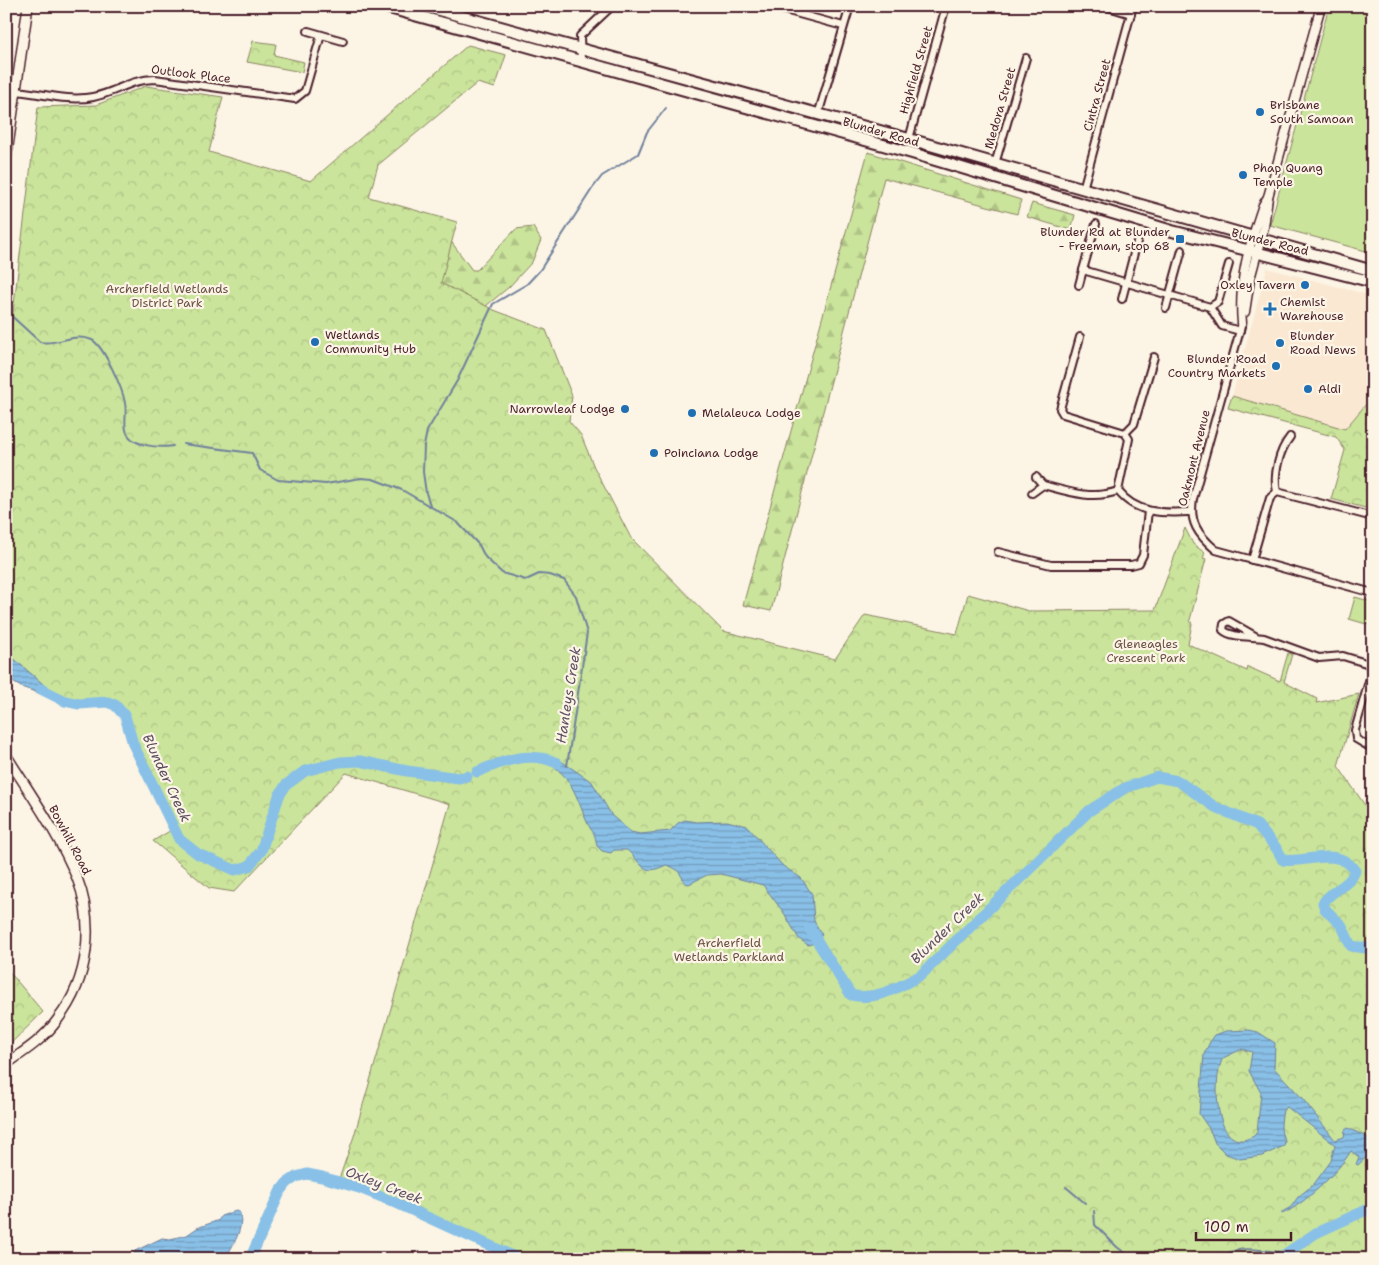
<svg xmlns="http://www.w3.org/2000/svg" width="1379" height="1265" viewBox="0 0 1379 1265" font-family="'Shantell Sans',sans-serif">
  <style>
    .built { fill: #fae8d2 }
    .green { fill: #cae49b; stroke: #8a8263 }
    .forest { fill: url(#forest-firs); stroke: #8a8263 }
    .park { fill: url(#park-crowns); stroke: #8a8263 }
    .water { fill: url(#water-rules); stroke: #70809c; fill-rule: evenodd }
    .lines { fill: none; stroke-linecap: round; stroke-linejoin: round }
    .stream { stroke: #70809c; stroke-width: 2 }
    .river { stroke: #89c0e7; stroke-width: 11 }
    .minor-casing { stroke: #4a1f2b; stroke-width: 10 }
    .tertiary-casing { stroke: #4a1f2b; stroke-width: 11 }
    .secondary-casing { stroke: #4a1f2b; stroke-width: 12 }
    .primary-casing { stroke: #4a1f2b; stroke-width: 14 }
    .minor { stroke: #fcf5e5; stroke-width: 6 }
    .tertiary { stroke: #fcf5e5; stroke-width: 8 }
    .secondary { stroke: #fcf5e5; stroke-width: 9 }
    .primary { stroke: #fcf5e5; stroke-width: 10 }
    .poi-dot { fill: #1f6fb2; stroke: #fcf5e5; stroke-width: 2 }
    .labels { text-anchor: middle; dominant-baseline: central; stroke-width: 4.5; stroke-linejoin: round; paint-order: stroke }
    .street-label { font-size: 12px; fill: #4a1f2b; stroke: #fcf5e5 }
    .poi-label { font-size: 12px; fill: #4a1f2b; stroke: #fcf5e5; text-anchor: start }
    .park-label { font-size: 12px; fill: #6a5047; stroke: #fcf5e5 }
    .water-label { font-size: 14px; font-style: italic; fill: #5d4f63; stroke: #fcf5e5 }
  </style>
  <defs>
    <pattern id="forest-firs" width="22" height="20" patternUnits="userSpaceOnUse" patternTransform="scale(1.25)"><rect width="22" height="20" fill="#cae49b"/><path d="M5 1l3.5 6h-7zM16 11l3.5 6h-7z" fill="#afc386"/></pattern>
    <pattern id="park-crowns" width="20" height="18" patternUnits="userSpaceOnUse" patternTransform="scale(1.25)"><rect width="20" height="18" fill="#cae49b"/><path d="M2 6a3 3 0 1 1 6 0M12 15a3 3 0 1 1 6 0" fill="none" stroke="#afc386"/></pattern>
    <pattern id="water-rules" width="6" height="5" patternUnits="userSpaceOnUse" patternTransform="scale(1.25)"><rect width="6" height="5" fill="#89c0e7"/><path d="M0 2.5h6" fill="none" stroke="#729bbb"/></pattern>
  </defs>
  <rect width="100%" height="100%" fill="#fcf5e5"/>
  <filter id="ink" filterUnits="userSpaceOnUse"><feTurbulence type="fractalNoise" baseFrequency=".02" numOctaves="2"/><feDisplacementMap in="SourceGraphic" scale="10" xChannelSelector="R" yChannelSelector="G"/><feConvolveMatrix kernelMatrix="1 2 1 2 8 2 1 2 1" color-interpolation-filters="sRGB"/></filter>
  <g filter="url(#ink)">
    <polygon class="built" points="1267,268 1373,296 1373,404 1367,403 1345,429 1232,396"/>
    <g class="green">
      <polygon points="1329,6 1373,6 1373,253 1270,225"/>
      <polygon points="1355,597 1373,602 1373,626 1349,619"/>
    </g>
    <g class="forest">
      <polygon points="868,152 1021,200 1017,214 884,178 771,611 743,605"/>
      <polygon points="1032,203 1075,215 1071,230 1027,217"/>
      <polygon points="533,227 541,240 532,262 509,287 470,319 281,246 447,236 472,270 477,270 516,229"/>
    </g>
    <g class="park">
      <polygon points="253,41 276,44 274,55 304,62 302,72 247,62"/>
      <polygon points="468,45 506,55 495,88 477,83 378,165 369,197 457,222 441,283 494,310 546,330 572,396 569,421 581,435 594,467 631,538 723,631 835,659 865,615 957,634 968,594 1029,611 1155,610 1185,528 1193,544 1205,553 1203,558 1206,559 1190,620 1192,624 1188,644 1247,671 1248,667 1280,681 1288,653 1292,654 1284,682 1317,699 1316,703 1359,694 1338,766 1373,817 1373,1259 519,1259 394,1202 338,1182 354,1136 450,804 346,773 234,892 209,888 153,841 173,829 133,744 125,716 115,705 107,702 79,704 52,695 52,692 6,652 6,370 38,107 96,105 146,86 223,97 209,152 311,181"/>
      <polygon points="1232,396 1345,429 1367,403 1373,404 1373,510 1331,499 1345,450 1336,437 1228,408"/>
      <polygon points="6,968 43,1012 6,1048"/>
    </g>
    <g class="water">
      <polygon points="6,652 52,692 53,698 21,687 6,678"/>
      <path d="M545,756L558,759L592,782L612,816L631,832L640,834L670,831L678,823L685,820L696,822L727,821L747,826L783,866L801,878L812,894L814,921L822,935L815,943L808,945L799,939L784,913L763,885L721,874L707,875L689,884L685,883C680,872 677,868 666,865C642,877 643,864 627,850H614L611,853L602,851L597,846C594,829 593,835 587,822C576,797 572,775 546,762Z"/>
      <path d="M1249,1030L1258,1032L1275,1043L1274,1068L1302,1098L1335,1140L1344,1137L1345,1130L1348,1128L1373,1140V1151L1358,1165L1356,1164L1359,1157L1351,1151C1338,1172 1305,1204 1282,1214V1212L1291,1207L1298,1197L1314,1184L1331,1161L1335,1145L1287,1107L1283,1110C1281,1121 1279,1131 1285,1141L1284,1146L1262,1156L1240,1159L1226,1154L1215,1143L1210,1130L1199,1114L1204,1054L1210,1042L1215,1035L1226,1031ZM1242,1049L1252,1052L1249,1071L1261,1093L1257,1132L1254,1136C1249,1138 1244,1141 1239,1140C1214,1137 1213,1075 1223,1058Z"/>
      <path d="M236,1211L240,1213C244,1229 233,1245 225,1259H138L134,1254L135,1251L162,1238L170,1239L187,1235L197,1228L219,1220L221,1216Z"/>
    </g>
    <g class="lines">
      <g class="stream">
        <path d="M6,311L40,342C57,346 74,332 92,340C104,346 123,390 125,403C127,412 124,421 126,430C130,447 160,448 173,446"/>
        <polyline points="183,444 252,453 260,470 278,480 326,484 361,478 373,479 402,490 457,522 479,545 485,557 502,573 526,580 539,574 550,575 564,580 576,596 587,633 567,766"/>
        <polyline points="430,505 426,493 423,472 424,446 427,431 457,381 493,304 527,284 540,270 592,189 602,176 638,154 647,132 666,108"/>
        <polyline points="1066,1187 1085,1203"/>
        <polyline points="1094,1211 1095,1225 1117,1247 1133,1259"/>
        <path d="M1219,1259C1239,1242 1261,1252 1285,1252"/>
      </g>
      <g class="river">
        <polyline points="41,689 65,701 79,704 107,702 115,705 125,716 133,744 179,839 198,854 235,870 249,866 261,851 279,796 286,785 305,771 340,762 360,761 407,771 459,778 467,776"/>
        <path d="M477,772C503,761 530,750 557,763"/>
        <path d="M809,928L851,995C877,1001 899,987 921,975L1089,811L1125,788L1157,777L1178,781L1215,807L1257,825L1277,849L1283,860C1306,864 1339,845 1355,871C1349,887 1332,889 1323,903L1325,909L1342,926L1351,946L1373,949"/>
        <polyline points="250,1259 280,1192 287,1183 296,1177 307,1174 322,1177 359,1188 394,1202 519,1259"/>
        <polyline points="1278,1259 1316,1233 1373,1207"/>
      </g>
      <g class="minor-casing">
        <g id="minor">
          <polyline points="770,6 843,26"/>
          <polyline points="1105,6 1131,14"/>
          <polyline points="308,31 343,41"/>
          <polyline points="581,62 580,36 612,6"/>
          <path d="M16,91C41,93 68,102 93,97C115,93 131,79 155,79L295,99L305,91L321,35"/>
          <polyline points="818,115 850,6"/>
          <polyline points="909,139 946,6"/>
          <polyline points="995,164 1026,58"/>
          <polyline points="1083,189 1133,6"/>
          <polyline points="1096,224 1083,270 1210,307 1218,302 1229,264"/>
          <polyline points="1079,285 1083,270"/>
          <polyline points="1122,299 1138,238"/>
          <polyline points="1210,307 1222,326 1240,331"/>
          <polyline points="1166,308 1182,250"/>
          <path d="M1242,323L1193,499C1189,522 1198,535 1216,550L1373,593"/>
          <path d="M1080,337L1060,409L1063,414L1125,433L1129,439L1118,491C1137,515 1164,513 1191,512"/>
          <polyline points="1125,433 1134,424 1154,357"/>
          <polyline points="1036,477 1043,485"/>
          <path d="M1277,492C1273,475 1279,451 1290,437"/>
          <path d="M1032,493L1043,485C1069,492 1092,500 1118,491"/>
          <polyline points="998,552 1051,565 1131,565 1139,563 1143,555 1148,511"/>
          <polyline points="1252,560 1270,498 1277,492 1373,517"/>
          <path d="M1257,637L1229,621L1224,624L1223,630C1232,638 1252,636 1264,638L1319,658L1343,656L1369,664"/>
          <polyline points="1373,659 1369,664 1371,674 1355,730 1356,739 1373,749"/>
        </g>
      </g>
      <g class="tertiary-casing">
        <g id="tertiary">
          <polyline points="1245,312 1250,279 1264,227 1268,197"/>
          <path d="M1242,323C1238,280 1249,246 1263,205L1268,197L1321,6"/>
        </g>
      </g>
      <g class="secondary-casing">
        <g id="secondary">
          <polyline points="6,160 28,6"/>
          <path d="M6,755C31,795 59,834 77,878C95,924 89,979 58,1019C45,1038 25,1051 6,1064"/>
        </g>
      </g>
      <g class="primary-casing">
        <g id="primary">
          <polyline points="382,6 912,153 1172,231 1373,282"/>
          <polyline points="424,6 909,139 1373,271"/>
        </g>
      </g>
      <use href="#minor" class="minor"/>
      <use href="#tertiary" class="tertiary"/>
      <use href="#secondary" class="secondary"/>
      <use href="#primary" class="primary"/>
    </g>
  </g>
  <g class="poi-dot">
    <circle cx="1260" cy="112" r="5"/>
    <circle cx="1243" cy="175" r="5"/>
    <rect x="1175" y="234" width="10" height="10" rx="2.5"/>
    <circle cx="1305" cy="285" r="5"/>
    <path d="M1267.5 301.5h5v5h5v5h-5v5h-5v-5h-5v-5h5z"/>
    <circle cx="315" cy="342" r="5"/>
    <circle cx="1280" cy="343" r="5"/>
    <circle cx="1276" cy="366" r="5"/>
    <circle cx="1308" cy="389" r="5"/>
    <circle cx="625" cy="409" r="5"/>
    <circle cx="692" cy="413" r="5"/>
    <circle cx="654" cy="453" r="5"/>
  </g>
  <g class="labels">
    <g class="street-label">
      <text transform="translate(916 70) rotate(-74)">Highfield Street</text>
      <text transform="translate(191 74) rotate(7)">Outlook Place</text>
      <text transform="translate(1097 95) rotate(-75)">Cintra Street</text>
      <text transform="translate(1000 108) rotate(-74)">Medora Street</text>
      <text transform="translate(881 132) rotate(16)">Blunder Road</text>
      <text transform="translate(1270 242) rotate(14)">Blunder Road</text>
      <text transform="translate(1194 458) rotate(-76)">Oakmont Avenue</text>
      <text transform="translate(70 840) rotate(62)">Bowhill Road</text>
    </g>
    <g class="poi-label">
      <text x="1270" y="105">Brisbane<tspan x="1270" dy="14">South Samoan</tspan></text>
      <text x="1253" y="168">Phap Quang<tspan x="1253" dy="14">Temple</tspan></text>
      <text x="1170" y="232" text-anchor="end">Blunder Rd at Blunder<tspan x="1170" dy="14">- Freeman, stop 68</tspan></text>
      <text x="1295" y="285" text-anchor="end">Oxley Tavern</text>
      <text x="1280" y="302">Chemist<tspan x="1280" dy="14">Warehouse</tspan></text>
      <text x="325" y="335">Wetlands<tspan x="325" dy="14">Community Hub</tspan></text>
      <text x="1290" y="336">Blunder<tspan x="1290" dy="14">Road News</tspan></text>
      <text x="1266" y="359" text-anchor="end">Blunder Road<tspan x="1266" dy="14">Country Markets</tspan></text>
      <text x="1318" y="389">Aldi</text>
      <text x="615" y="409" text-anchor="end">Narrowleaf Lodge</text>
      <text x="702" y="413">Melaleuca Lodge</text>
      <text x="664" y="453">Poinciana Lodge</text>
    </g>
    <g class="park-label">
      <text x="167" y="289">Archerfield Wetlands<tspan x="167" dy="14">District Park</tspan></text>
      <text x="1146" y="644">Gleneagles<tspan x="1146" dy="14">Crescent Park</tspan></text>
      <text x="729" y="943">Archerfield<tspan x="729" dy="14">Wetlands Parkland</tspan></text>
    </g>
    <g class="water-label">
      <text transform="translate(568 695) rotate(-81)">Hanleys Creek</text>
      <text transform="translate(167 778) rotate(65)">Blunder Creek</text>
      <text transform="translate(947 928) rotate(-44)">Blunder Creek</text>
      <text transform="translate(384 1185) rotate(21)">Oxley Creek</text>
    </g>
  </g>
  <rect width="1379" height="1265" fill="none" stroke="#fcf5e5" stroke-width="25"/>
  <rect x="12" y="12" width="1354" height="1240" fill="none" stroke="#4a1f2b" stroke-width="2" filter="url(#ink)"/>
  <path d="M1196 1232v8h95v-8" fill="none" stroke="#4a1f2b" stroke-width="2.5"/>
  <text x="1204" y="1232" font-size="15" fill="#4a1f2b" stroke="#fcf5e5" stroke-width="4" paint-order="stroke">100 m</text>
</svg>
